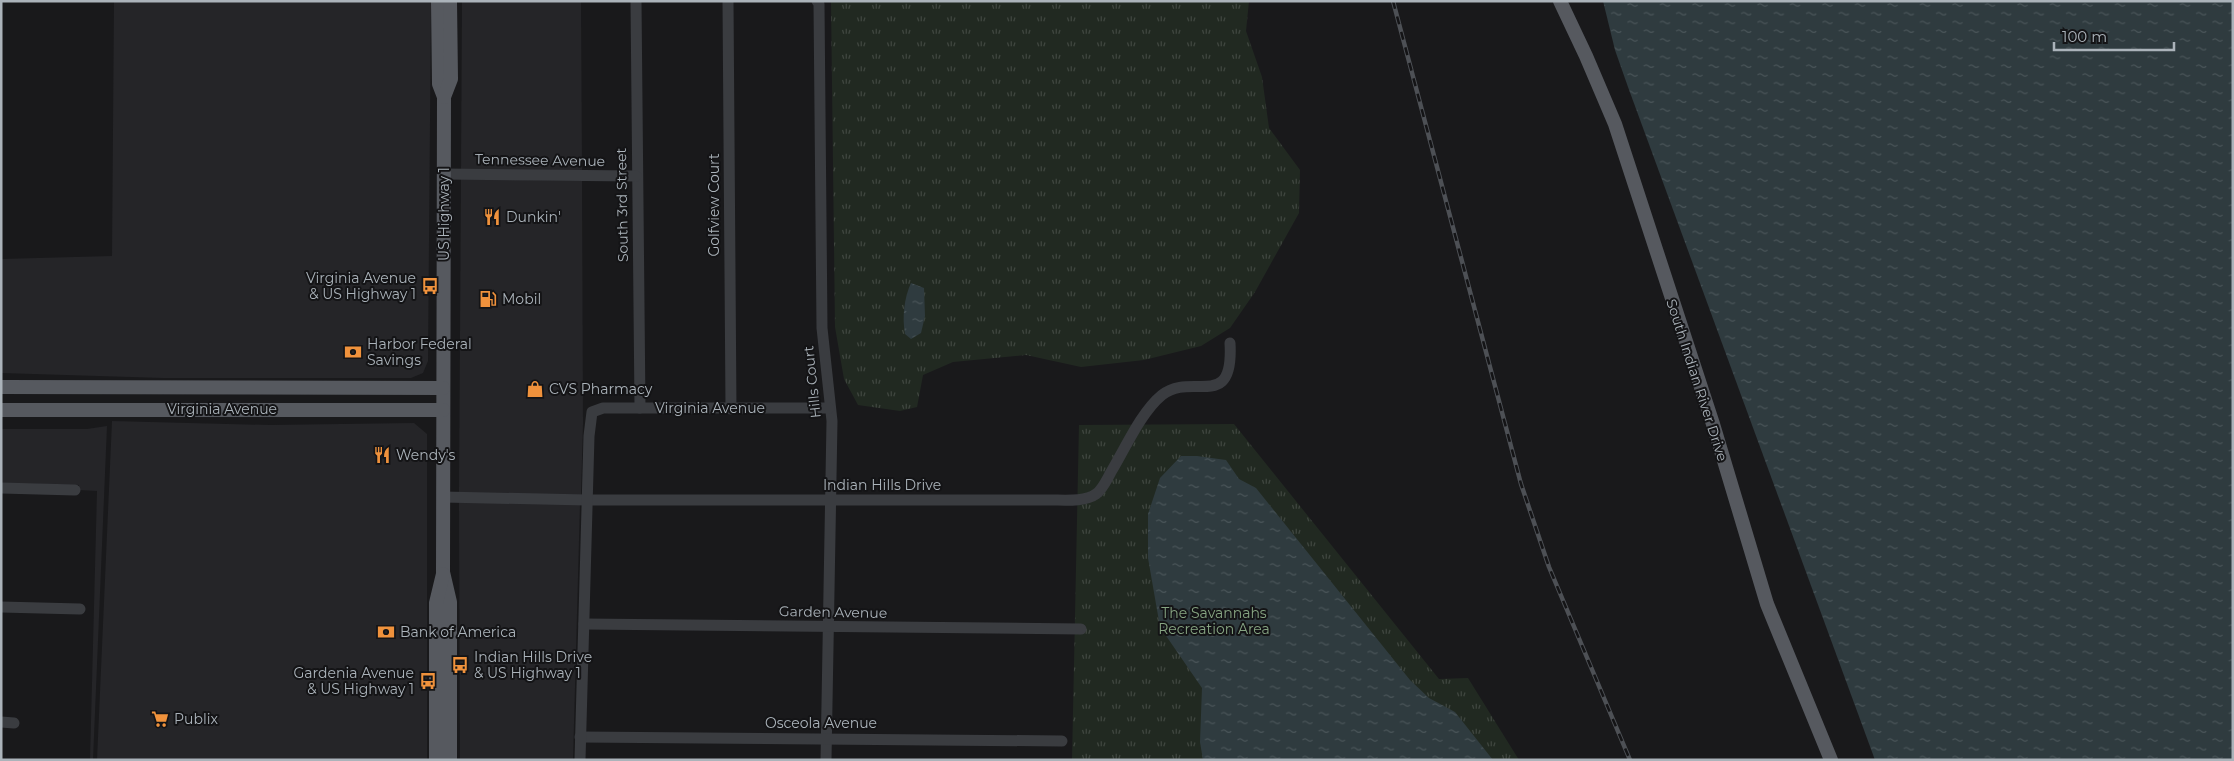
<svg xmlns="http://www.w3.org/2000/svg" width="2234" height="761" viewBox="0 0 2234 761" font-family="Montserrat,sans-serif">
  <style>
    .built { fill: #252528 }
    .grass { fill: url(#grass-tufts) }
    .water { fill: url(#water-ripples) }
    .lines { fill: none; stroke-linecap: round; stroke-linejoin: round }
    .minor { stroke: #3a3c40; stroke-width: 11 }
    .major { stroke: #56595f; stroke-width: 14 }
    .rail-casing { stroke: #4d5055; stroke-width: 4.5 }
    .rail { stroke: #141416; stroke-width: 2.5; stroke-dasharray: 8; stroke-linecap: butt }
    .labels { text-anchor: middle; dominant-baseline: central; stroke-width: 4; stroke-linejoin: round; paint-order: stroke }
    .street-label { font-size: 14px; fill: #abb3ba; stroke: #141416 }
    .poi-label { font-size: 14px; fill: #abb3ba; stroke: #141416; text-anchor: start }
    .park-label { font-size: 14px; fill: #87a583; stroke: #141416 }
  </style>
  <defs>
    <pattern id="grass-tufts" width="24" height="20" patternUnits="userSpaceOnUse" patternTransform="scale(1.25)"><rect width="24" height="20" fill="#212921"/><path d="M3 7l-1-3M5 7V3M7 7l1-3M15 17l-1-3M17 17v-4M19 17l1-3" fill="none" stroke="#3f463f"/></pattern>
    <pattern id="water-ripples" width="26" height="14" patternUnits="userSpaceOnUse" patternTransform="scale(1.25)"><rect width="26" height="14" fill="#2f3b3f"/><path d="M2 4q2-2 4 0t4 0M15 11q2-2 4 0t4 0" fill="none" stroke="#4a5559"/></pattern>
  </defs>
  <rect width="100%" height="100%" fill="#19191b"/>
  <g class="built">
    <polygon points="114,1 431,1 428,361 423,373 411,378 163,378 1,373 1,259 112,256"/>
    <polygon points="462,1 581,1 582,171 461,170"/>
    <polygon points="461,179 582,181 583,424 581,495 459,493"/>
    <polygon points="112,421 270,425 414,423 427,434 427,760 97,760"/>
    <polygon points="107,426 93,760 90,760 97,491 79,490 79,485 1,483 1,429 87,429"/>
    <polygon points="459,502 580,504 573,760 460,760"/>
  </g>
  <g class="grass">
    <polygon points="831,1 1249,1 1246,31 1262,77 1269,128 1300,170 1299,213 1255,292 1230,328 1201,346 1144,360 1081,367 1026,355 953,362 923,375 917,407 900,411 858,405 844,379 835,327"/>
    <polygon points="1234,424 1439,679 1468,678 1519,760 1072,760 1079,425"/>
  </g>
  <g class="water">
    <polygon points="1603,1 2233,1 2233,760 1875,760 1628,87 1615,50"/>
    <path d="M911,283L924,288L925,316L921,333L911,339L905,334C902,318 904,298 911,283Z"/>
    <polygon points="1181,456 1197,456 1226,460 1239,479 1256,488 1410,680 1429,698 1455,712 1493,760 1203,760 1200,742 1202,688 1160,627 1148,558 1148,514 1160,478"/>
  </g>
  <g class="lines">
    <g class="minor">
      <polyline points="636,1 640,408"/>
      <polyline points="728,1 731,409"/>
      <polyline points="817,1 819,4 822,328 832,421 826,760"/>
      <polyline points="444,174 636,176"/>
      <polyline points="1,488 75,490"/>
      <path d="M443,497L587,500H1051C1064,500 1085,502 1096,494C1103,489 1107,479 1111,472C1125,449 1141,412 1162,395C1192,371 1234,413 1230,343"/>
      <polyline points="1,607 80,609"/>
      <polyline points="584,624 1081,629"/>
      <polyline points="1,722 14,723"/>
      <polyline points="580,737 1062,741"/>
      <polyline points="580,760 589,436 592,412 603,408 829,408"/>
    </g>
    <g class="major">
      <polyline points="438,1 439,84 444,97 443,572 450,602 450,760"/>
      <polyline points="1560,1 1586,56 1615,124 1713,424 1767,604 1831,760"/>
      <polyline points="444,97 451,79 450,1"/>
      <polyline points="1,387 443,388"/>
      <polyline points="1,410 443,410"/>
      <polyline points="436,760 436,603 443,574"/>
    </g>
    <g class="rail-casing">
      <polyline id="rail" points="1393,1 1521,484 1549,567 1630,760"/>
    </g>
    <use href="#rail" class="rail"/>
  </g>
  <defs>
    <g id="restaurant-bare" transform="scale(1.35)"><path d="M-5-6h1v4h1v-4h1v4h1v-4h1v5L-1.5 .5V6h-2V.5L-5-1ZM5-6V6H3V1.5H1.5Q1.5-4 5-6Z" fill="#f0923c" stroke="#141416" stroke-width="2.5" paint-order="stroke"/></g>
    <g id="bus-bare" transform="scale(1.35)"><path d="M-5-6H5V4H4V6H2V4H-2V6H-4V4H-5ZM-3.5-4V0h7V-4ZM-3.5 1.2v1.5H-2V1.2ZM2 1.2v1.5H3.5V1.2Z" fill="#f0923c" stroke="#141416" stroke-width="2.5" paint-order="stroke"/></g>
    <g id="fuel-bare" transform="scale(1.35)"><path d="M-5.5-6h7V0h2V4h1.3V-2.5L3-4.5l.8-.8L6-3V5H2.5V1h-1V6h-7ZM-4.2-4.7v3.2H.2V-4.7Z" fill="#f0923c" stroke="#141416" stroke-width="2.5" paint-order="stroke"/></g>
    <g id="bank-bare" transform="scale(1.35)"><path d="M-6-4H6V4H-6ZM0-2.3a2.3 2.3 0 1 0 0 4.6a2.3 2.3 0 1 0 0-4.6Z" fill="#f0923c" stroke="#141416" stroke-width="2.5" paint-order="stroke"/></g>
    <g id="shop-bare" transform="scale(1.35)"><path d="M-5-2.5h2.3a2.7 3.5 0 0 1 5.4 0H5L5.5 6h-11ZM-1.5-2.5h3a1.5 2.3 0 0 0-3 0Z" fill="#f0923c" stroke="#141416" stroke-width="2.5" paint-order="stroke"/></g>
    <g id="supermarket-bare" transform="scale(1.35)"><path d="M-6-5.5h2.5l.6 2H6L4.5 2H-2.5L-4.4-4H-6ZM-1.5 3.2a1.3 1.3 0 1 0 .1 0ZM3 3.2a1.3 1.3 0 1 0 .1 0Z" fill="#f0923c" stroke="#141416" stroke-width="2.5" paint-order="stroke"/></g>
  </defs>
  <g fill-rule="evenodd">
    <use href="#restaurant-bare" x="492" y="217"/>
    <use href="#bus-bare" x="430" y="286"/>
    <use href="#fuel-bare" x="488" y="299"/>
    <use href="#bank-bare" x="353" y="352"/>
    <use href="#shop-bare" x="535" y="389"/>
    <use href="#restaurant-bare" x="382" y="455"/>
    <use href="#bank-bare" x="386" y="632"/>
    <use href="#bus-bare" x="460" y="665"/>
    <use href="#bus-bare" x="428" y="681"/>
    <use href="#supermarket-bare" x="160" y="719"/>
  </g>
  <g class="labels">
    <g class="street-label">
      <text transform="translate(540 160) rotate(1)">Tennessee Avenue</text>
      <text transform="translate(622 205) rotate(-91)">South 3rd Street</text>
      <text transform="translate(714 205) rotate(-90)">Golfview Court</text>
      <text transform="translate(444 214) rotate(-90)">US Highway 1</text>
      <text transform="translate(1697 380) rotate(72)">South Indian River Drive</text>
      <text transform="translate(812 382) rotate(-96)">Hills Court</text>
      <text x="710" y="408">Virginia Avenue</text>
      <text x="222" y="409">Virginia Avenue</text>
      <text x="882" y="485">Indian Hills Drive</text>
      <text transform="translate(833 612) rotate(1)">Garden Avenue</text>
      <text x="821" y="723">Osceola Avenue</text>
    </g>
    <g class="poi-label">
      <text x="506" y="217">Dunkin'</text>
      <text x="416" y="278" text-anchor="end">Virginia Avenue<tspan x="416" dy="16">&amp; US Highway 1</tspan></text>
      <text x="502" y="299">Mobil</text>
      <text x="367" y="344">Harbor Federal<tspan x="367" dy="16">Savings</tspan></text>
      <text x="549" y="389">CVS Pharmacy</text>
      <text x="396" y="455">Wendy's</text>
      <text x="400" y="632">Bank of America</text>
      <text x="474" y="657">Indian Hills Drive<tspan x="474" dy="16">&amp; US Highway 1</tspan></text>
      <text x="414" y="673" text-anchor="end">Gardenia Avenue<tspan x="414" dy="16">&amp; US Highway 1</tspan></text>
      <text x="174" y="719">Publix</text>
    </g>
    <g class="park-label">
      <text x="1214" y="613">The Savannahs<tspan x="1214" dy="16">Recreation Area</tspan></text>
    </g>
  </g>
  <rect width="2234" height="761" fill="none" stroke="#abb3ba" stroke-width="5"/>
  <path d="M2054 42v8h120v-8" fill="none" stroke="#abb3ba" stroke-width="2.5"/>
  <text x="2062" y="42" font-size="15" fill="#abb3ba" stroke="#141416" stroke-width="4" paint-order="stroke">100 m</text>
</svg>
